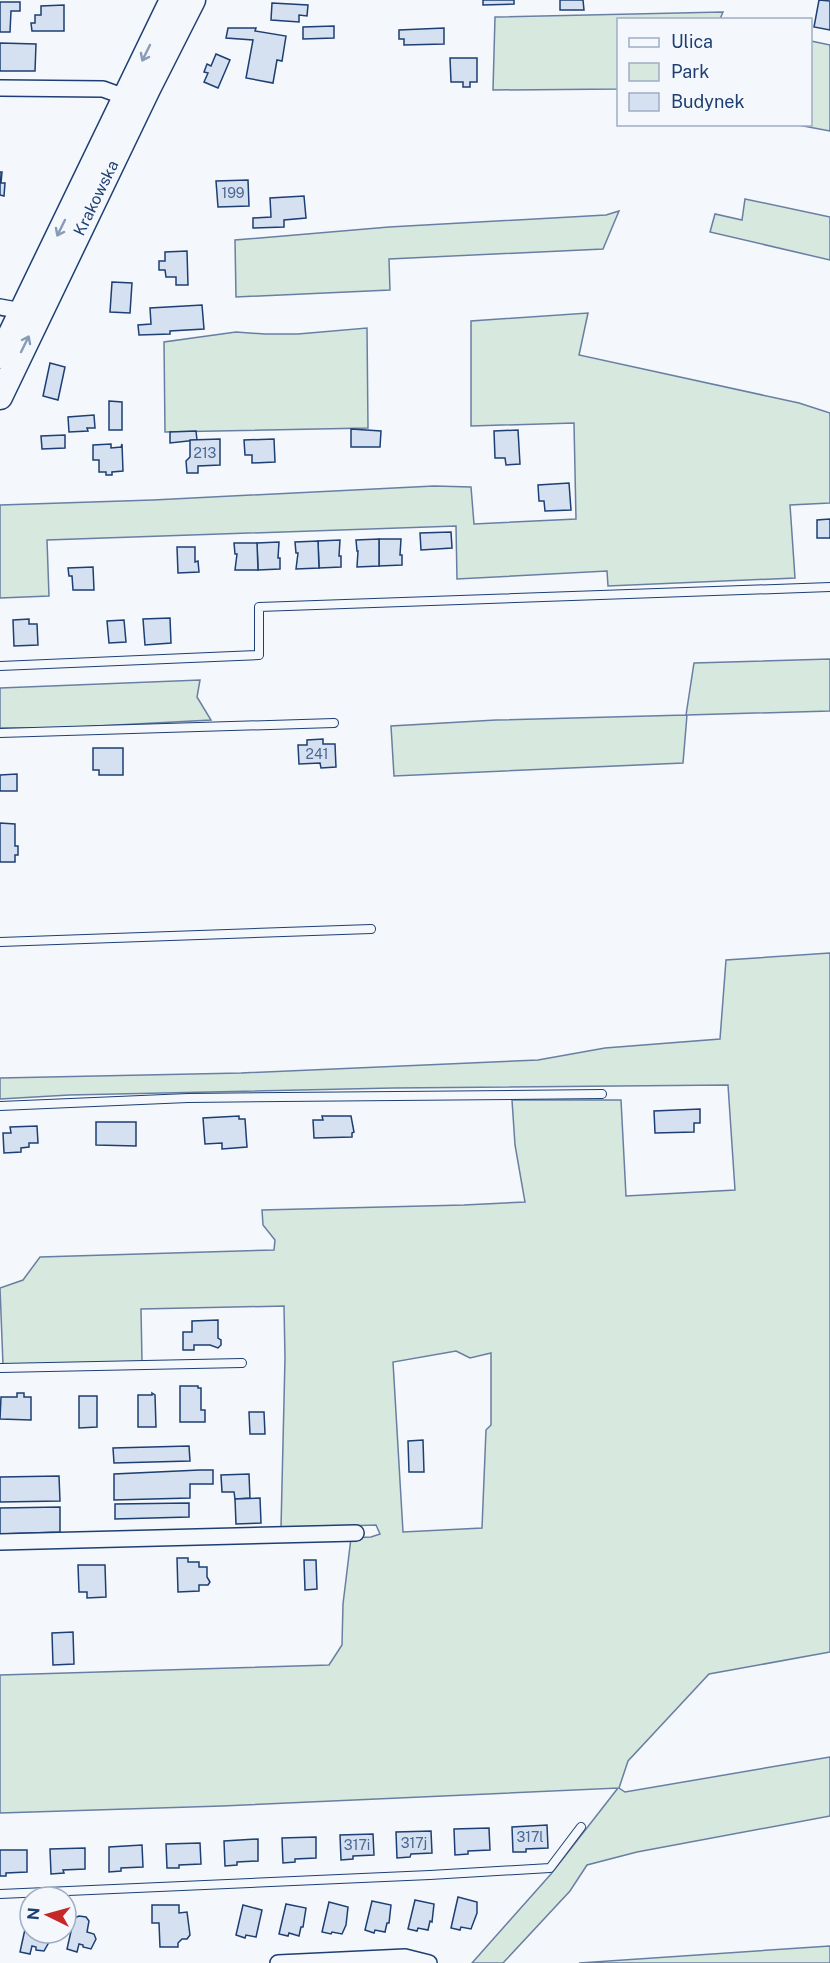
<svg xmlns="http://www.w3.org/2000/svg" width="830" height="1963" viewBox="0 0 830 1963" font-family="'Public Sans',sans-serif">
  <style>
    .green { fill: #d7e8df; stroke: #687fa3; stroke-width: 1.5; fill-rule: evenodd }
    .building { fill: #d5e0f0; stroke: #1d3f73; stroke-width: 1.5 }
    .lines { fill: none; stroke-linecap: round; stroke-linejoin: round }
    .lane-casing { stroke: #1d3f73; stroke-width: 10 }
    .street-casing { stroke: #1d3f73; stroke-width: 18 }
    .primary-casing { stroke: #1d3f73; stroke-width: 27 }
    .lane { stroke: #f4f7fb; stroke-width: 8 }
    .street { stroke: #f4f7fb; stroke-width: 15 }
    .primary { stroke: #f4f7fb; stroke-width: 24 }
    .oneway { stroke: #889bb7 }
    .labels { text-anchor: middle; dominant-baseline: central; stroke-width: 4.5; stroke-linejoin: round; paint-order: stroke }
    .number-label { font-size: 14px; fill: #4b6792 }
    .street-label { font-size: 16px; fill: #1d3f73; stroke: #f4f7fb }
  </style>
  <rect width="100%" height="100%" fill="#f4f7fb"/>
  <g class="green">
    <polygon points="723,12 720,19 618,20 618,89 493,90 495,17"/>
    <polygon points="811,41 830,45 830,131 798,125 810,124"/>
    <polygon points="745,199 830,217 830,260 710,232 715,214 742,220"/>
    <polygon points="619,211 603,249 389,259 390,290 236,297 235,240 389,227 606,215"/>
    <polygon points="588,313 579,355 799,403 830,413 830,503 790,505 795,578 608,586 607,571 457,579 456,526 47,540 49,596 0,598 0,505 153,500 434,486 471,487 474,524 576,519 574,423 471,426 471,321"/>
    <polygon points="367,328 368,428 165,432 164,342 236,332 265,334 298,334"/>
    <polygon points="830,659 830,711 687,715 683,763 394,776 391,726 496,720 686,715 694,663"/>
    <polygon points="200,680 197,697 211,720 59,728 0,728 0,688"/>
    <path d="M830,953V1652L709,1674L628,1761L619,1788L625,1792L830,1757V1816L637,1852L587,1865L570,1891L503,1963H472L551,1874L618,1788L222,1806L0,1813V1675L329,1665L342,1645L343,1604L351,1538L371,1537L380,1534L376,1525L281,1528L285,1358L284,1306L141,1309L142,1362L3,1365L0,1288L23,1280L40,1257L274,1250L275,1240L263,1225L262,1210L464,1205L525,1202L515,1145L512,1100H621L626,1196L735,1190L728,1085L393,1088L69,1095L0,1099V1078L241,1073L538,1060L605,1048L720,1039L726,960ZM456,1351L470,1358L491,1353V1425L486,1430L482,1528L403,1532L393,1362Z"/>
    <polygon points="830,1946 830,1963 579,1963"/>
  </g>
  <g class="building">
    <polygon points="483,0 514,0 514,4 483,5"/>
    <polygon points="560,0 583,0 584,10 560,10"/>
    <polygon points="819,0 830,1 830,30 814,27"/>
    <polygon points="0,2 20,2 20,11 11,11 10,32 0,32"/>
    <polygon points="272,3 308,5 307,16 299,15 299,22 271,20"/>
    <polygon points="64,5 64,31 32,31 31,23 35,23 35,15 41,15 41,6"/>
    <polygon points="334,26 334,38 303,39 303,27"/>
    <polygon points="228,28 256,28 255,31 286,36 282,61 277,60 273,83 246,78 253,40 226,38"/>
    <polygon points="444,28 444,44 404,45 404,39 399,39 399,30"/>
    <polygon points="0,43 36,44 35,71 0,71"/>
    <polygon points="216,54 230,60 218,88 204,82 208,73 204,72 207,64 211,66"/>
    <polygon points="450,58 477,58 477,82 470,82 470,87 463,87 463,82 451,82"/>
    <polygon points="0,172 2,172 1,183 5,183 4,196 0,195"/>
    <polygon points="248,180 249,206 218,207 216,181"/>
    <polygon points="304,196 306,218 284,220 284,227 253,228 253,218 271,217 270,198"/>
    <polygon points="187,251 188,285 176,285 176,277 166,277 165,270 159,270 159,261 165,261 165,252"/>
    <polygon points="112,282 132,283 130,313 110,312"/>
    <polygon points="202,305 204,329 170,331 170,334 139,335 138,325 151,324 150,308"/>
    <polygon points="50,363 65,367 58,400 43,396"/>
    <polygon points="109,401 122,402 122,430 109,430"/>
    <polygon points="94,415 95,428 87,428 88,431 69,432 68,417"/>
    <polygon points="351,429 381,431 380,447 351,447"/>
    <polygon points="518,430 520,464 506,465 505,458 495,458 494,431"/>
    <polygon points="196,431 197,440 170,443 170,432"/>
    <polygon points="65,435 65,448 42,449 41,436"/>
    <polygon points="220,439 220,465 198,466 198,473 187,473 186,461 190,457 190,440"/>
    <polygon points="274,439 275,462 252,463 252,455 245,455 244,440"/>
    <polygon points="111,444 111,448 121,447 122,444 123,471 112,472 112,475 106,475 106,472 99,472 99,460 93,460 93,445"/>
    <polygon points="569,483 571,510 545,511 544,501 539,501 538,485"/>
    <polygon points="830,519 830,538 817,538 817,520"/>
    <polygon points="451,532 452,548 421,550 420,533"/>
    <polygon points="379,539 401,539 400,555 402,555 402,565 379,566"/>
    <polygon points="379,539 379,566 357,567 358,551 357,551 356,540"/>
    <polygon points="340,540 339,556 341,556 341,567 319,568 318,541"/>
    <polygon points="318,541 319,568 296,569 298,553 296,553 295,542"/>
    <polygon points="279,542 278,558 280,558 280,569 258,570 257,543"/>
    <polygon points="234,543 257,543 258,570 235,570 237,554 235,554"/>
    <polygon points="177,547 195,547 195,562 198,561 199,572 178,573"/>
    <polygon points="93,567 94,590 73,590 72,576 69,576 68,568"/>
    <polygon points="170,618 171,643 145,645 143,619"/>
    <polygon points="29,619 29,624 37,624 38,645 14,646 13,620"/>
    <polygon points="124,620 126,642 109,643 107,621"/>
    <polygon points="323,739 323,744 335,744 336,767 321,768 320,763 299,764 298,745 307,745 307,740"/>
    <polygon points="93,748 123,748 123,775 99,775 99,770 93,770"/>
    <polygon points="17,774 17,791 0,791 0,775"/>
    <polygon points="0,823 15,824 15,846 18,846 18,855 15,855 15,862 0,862"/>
    <polygon points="700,1109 700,1123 694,1123 694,1132 655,1133 654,1111"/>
    <polygon points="239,1116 239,1119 245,1119 247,1147 222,1149 222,1143 205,1144 203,1118"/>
    <polygon points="322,1116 351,1116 354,1132 352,1133 352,1137 314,1138 313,1120 323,1120"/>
    <polygon points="96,1122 136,1122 136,1146 96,1145"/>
    <polygon points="37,1126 38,1143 29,1143 29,1147 21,1148 21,1152 4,1153 3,1133 11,1133 10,1127"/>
    <polygon points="218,1320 218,1338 221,1340 221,1345 218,1348 210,1345 194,1345 194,1350 183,1350 183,1332 192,1332 192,1321"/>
    <polygon points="180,1386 198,1386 198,1388 201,1388 201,1410 205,1410 205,1422 180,1422"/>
    <polygon points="17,1393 24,1393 24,1397 31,1397 31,1420 0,1419 1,1397 17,1397"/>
    <polygon points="152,1393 155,1395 156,1427 138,1427 138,1395 152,1395"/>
    <polygon points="79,1396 97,1396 97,1427 79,1428"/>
    <polygon points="249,1412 264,1412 265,1434 250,1434"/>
    <polygon points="423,1440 424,1472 409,1472 408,1441"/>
    <polygon points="189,1446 190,1461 114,1463 113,1448"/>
    <polygon points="200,1470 213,1470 213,1484 190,1484 190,1498 114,1500 114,1474"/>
    <polygon points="249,1474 250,1498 235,1499 234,1492 222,1492 221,1475"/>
    <polygon points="59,1476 60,1501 0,1502 0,1477"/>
    <polygon points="260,1498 261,1523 236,1524 235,1499"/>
    <polygon points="189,1503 189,1517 115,1519 115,1504"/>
    <polygon points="60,1507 60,1532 0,1534 0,1508"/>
    <polygon points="177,1558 188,1558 188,1562 199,1562 199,1567 207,1567 207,1577 210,1582 208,1585 199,1585 199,1591 178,1592"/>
    <polygon points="304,1560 316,1560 317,1589 305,1590"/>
    <polygon points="78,1565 105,1565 106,1597 87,1598 87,1592 79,1592"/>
    <polygon points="73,1632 74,1664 53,1665 52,1633"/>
    <polygon points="547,1825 548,1848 526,1849 526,1852 513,1852 512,1827"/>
    <polygon points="489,1828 490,1850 468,1851 468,1854 455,1855 454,1829"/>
    <polygon points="431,1831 432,1853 411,1854 410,1857 397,1858 396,1832"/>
    <polygon points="373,1834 374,1855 353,1856 353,1859 341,1860 340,1835"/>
    <polygon points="316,1837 316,1858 295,1859 295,1862 283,1863 282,1838"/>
    <polygon points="258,1839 258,1861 237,1862 237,1865 225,1866 224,1841"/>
    <polygon points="200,1843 201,1864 179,1865 179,1868 167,1868 166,1844"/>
    <polygon points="142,1845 143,1867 121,1868 121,1871 109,1872 109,1847"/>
    <polygon points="85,1848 85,1869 63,1870 64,1873 51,1874 50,1849"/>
    <polygon points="0,1850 27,1850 27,1872 6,1873 6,1876 0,1876"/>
    <polygon points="458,1897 477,1902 477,1913 471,1929 461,1927 460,1930 451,1928"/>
    <polygon points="415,1900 434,1904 432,1922 430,1921 428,1930 418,1928 417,1931 408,1929"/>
    <polygon points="372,1901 391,1905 389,1923 387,1923 385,1932 375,1930 374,1933 365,1930"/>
    <polygon points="329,1902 348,1907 346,1925 342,1934 332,1932 331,1934 322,1932"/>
    <polygon points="286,1904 306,1908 303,1927 301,1927 299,1936 289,1933 288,1936 279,1934"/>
    <polygon points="152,1905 179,1905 179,1913 187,1912 190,1935 187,1939 182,1939 178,1943 178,1947 160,1947 159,1923 152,1923"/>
    <polygon points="243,1905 262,1910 256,1937 246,1935 245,1938 236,1935"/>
    <polygon points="79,1916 86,1917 89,1921 87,1932 94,1934 96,1939 91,1949 83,1947 83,1945 79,1944 77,1952 67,1949 74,1918"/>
    <polygon points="27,1920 30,1920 30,1933 40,1933 48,1936 49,1942 44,1951 36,1950 36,1947 32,1946 30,1954 20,1952"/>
  </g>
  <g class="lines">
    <g class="lane-casing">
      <g id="lane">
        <polyline points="0,666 259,655 259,607 830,587"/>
        <polyline points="0,733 334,723"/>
        <polyline points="0,942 371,929"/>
        <polyline points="0,1106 188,1098 602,1094"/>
        <polyline points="0,1368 242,1363"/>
        <polyline points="0,1894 430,1875 550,1868 581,1827"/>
      </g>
    </g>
    <g class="street-casing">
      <g id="street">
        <polyline points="0,88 103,89 125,97"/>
        <polyline points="0,307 22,311"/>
        <polyline points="0,1542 356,1533"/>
        <polyline points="278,1963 405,1957 429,1963"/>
      </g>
    </g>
    <g class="primary-casing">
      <g id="primary">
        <polyline points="0,356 172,0"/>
        <polyline points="0,397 148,89 193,0"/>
      </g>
    </g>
    <use href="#lane" class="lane"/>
    <use href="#street" class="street"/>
    <use href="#primary" class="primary"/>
  </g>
  <defs><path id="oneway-shaft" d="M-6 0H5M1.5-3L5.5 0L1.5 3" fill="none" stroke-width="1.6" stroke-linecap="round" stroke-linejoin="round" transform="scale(1.5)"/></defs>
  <g class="oneway">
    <use href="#oneway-shaft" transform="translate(146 53) rotate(116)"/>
    <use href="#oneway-shaft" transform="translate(61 228) rotate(116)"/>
    <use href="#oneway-shaft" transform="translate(25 344) rotate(-64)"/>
  </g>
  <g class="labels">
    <g class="number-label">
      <text x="233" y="193">199</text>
      <text x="205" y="453">213</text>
      <text x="317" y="754">241</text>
      <text x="530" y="1837">317l</text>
      <text x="414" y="1843">317j</text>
      <text x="357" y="1845">317i</text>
    </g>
    <g class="street-label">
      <text transform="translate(96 198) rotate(-64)">Krakowska</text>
    </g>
  </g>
  <rect x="617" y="18" width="195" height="108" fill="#f4f7fb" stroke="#9eadc5" stroke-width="1.5"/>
  <rect x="629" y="38" width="30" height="9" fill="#f4f7fb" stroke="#9eadc5" stroke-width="1.5"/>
  <text x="671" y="48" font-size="18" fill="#1d3f73">Ulica</text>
  <rect x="629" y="63" width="30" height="18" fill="#d7e8df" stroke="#9eadc5" stroke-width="1.5"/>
  <text x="671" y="78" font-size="18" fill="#1d3f73">Park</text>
  <rect x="629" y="93" width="30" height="18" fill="#d5e0f0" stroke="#9eadc5" stroke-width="1.5"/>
  <text x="671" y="108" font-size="18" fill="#1d3f73">Budynek</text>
  <g transform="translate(48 1915) rotate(275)"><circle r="28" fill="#f4f7fb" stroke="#9eadc5" stroke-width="1.5"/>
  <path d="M0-4.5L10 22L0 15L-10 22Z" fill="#c62828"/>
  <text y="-9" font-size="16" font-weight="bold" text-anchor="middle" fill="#1d3f73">N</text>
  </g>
</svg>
